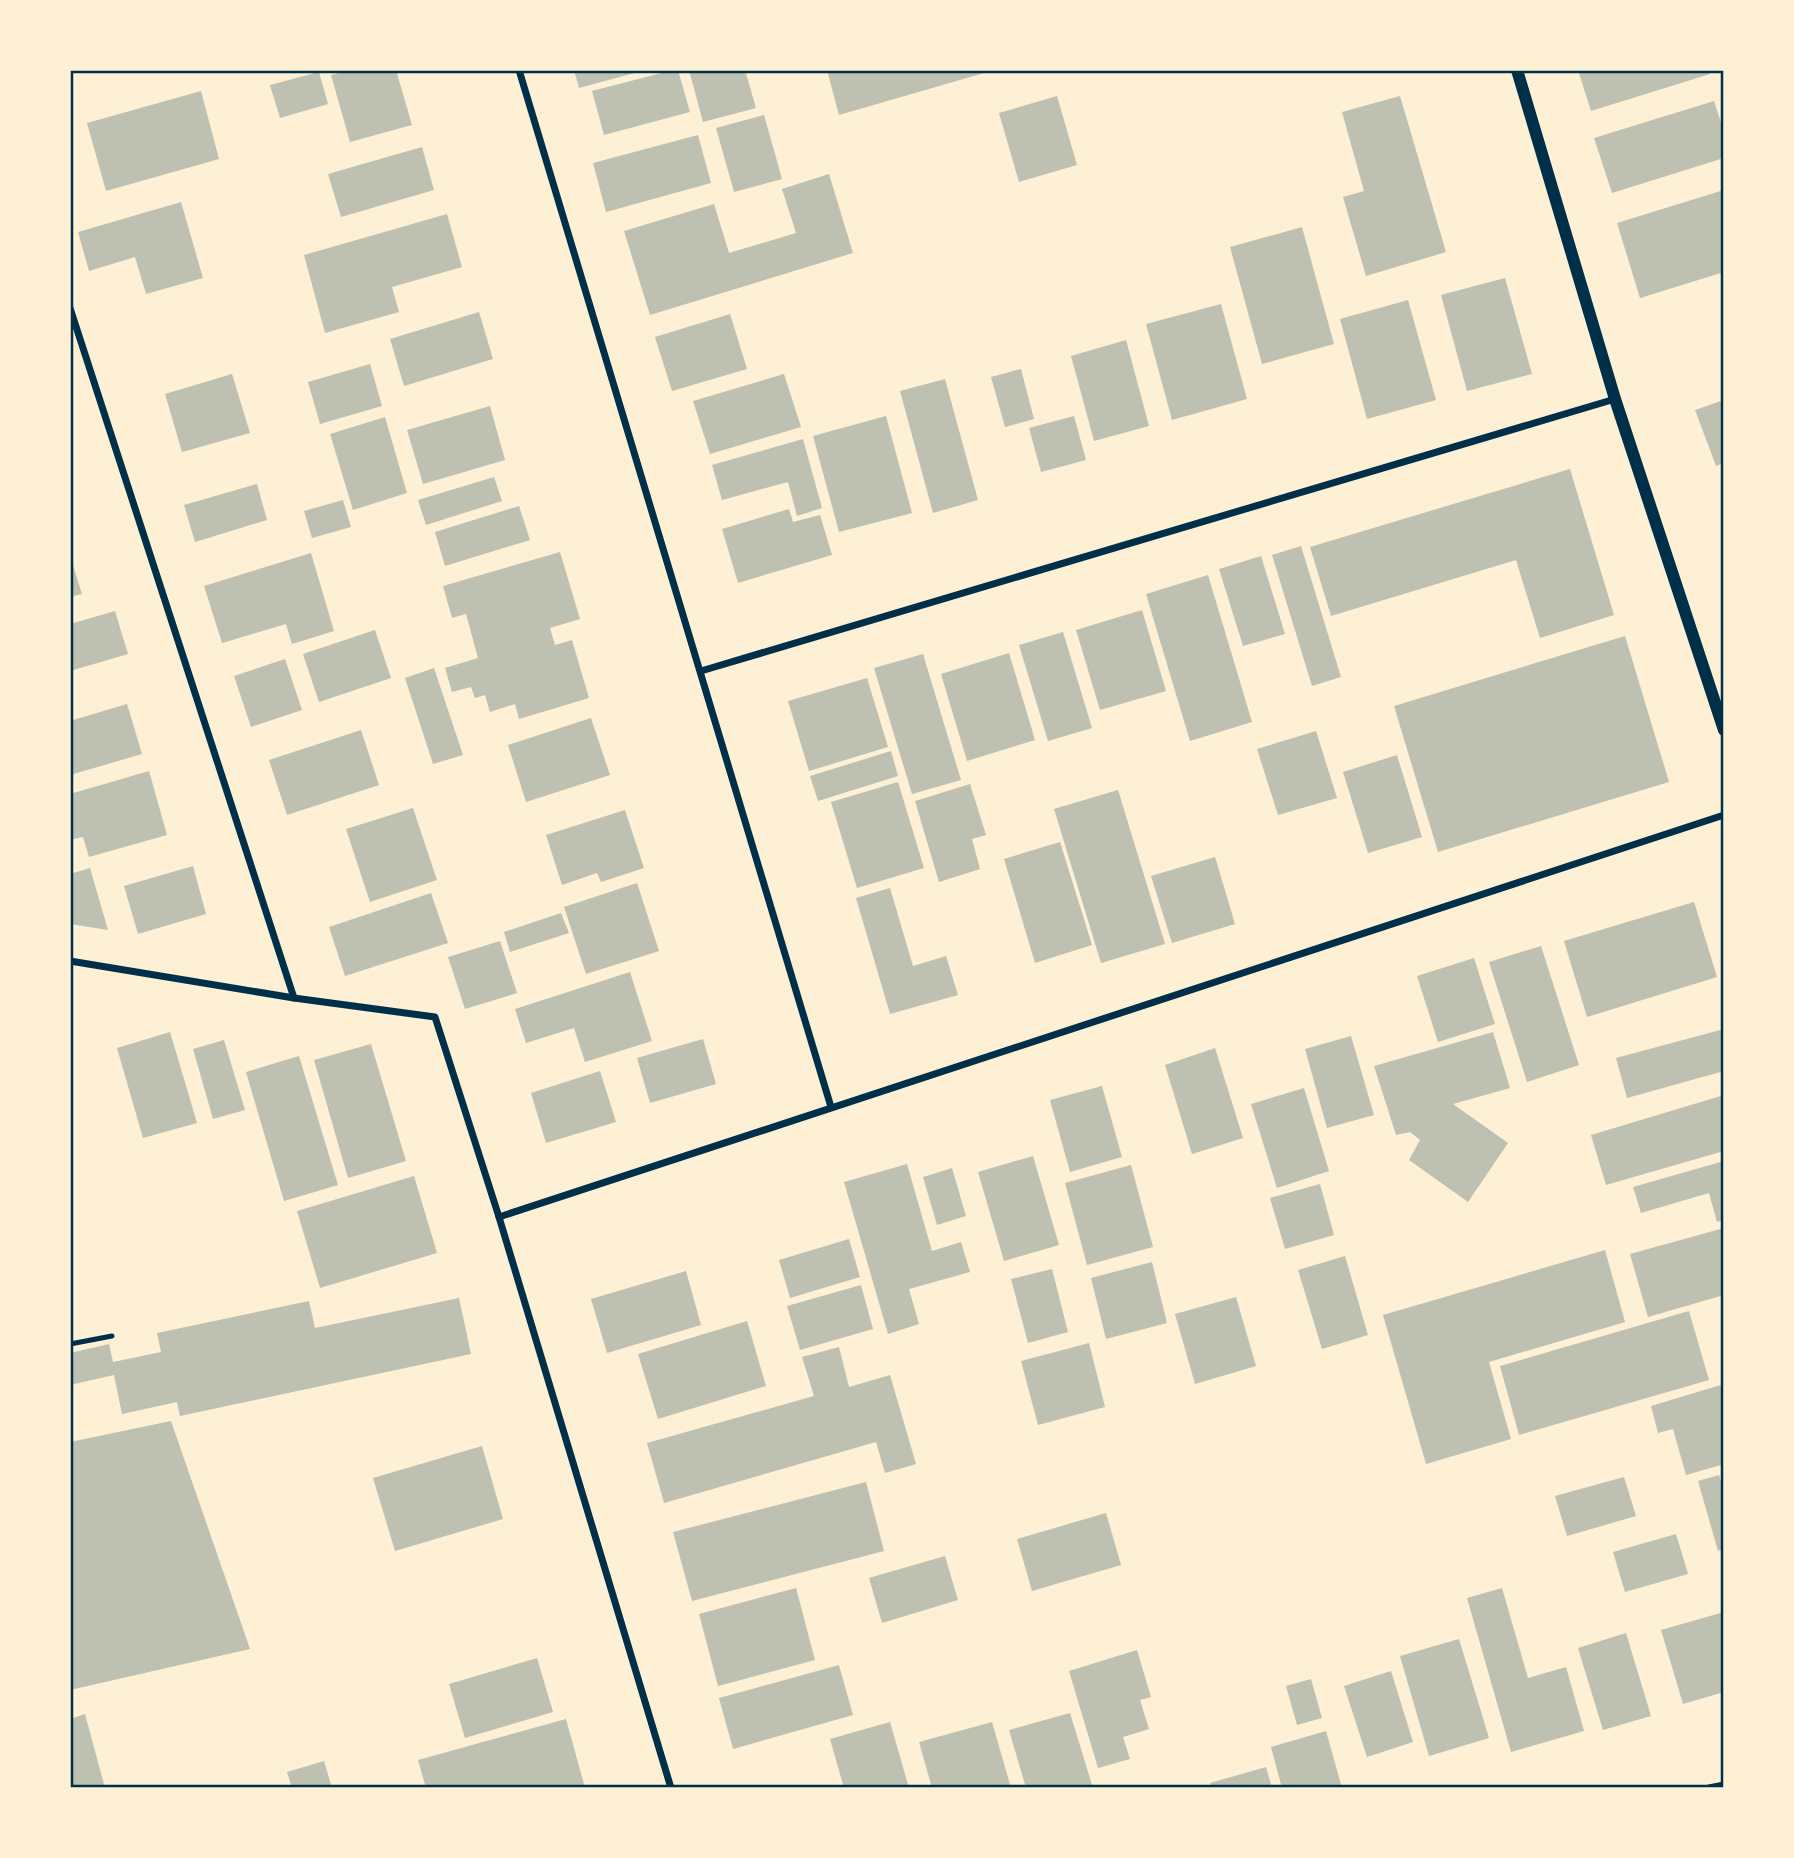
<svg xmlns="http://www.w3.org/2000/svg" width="1794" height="1858" viewBox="0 0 1794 1858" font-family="'Alegreya Sans',sans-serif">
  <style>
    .building { fill: #bec0b2 }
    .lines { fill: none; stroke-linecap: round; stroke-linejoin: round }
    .service { stroke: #003049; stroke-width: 5 }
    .minor { stroke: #003049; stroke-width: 7 }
    .tertiary { stroke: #003049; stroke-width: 12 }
    .neatline { fill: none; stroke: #003049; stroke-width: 2.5 }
  </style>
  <rect width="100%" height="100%" fill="#fdf0d5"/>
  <g class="building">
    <polygon points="350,70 396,70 412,125 350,142 331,75"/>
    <polygon points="574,70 642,70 642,71 579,88"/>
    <polygon points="673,70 678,70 690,112 604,135 592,91"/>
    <polygon points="689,70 745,70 756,108 703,122"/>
    <polygon points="827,70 991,70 991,71 839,115"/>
    <polygon points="1578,70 1708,70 1710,74 1591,111"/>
    <polygon points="319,72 328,104 280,118 270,85"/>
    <polygon points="201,91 219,159 106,191 87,123"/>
    <polygon points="1057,96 1077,165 1019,182 999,113"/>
    <polygon points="1400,96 1446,252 1366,276 1343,197 1364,191 1342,112"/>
    <polygon points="1714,101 1724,132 1724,158 1612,193 1594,138"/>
    <polygon points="764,115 782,179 734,192 716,128"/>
    <polygon points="698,135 711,183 606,212 593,163"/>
    <polygon points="422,147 434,190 341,217 328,174"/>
    <polygon points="829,174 853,253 650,315 624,231 714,204 729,253 796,233 782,189"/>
    <polygon points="1724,190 1724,272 1640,298 1617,223"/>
    <polygon points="181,202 203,278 146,294 135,257 89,271 78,232"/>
    <polygon points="447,214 462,267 392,287 399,312 325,333 304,255"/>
    <polygon points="1302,227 1334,344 1262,364 1230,247"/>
    <polygon points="1505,278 1532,374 1467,391 1441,295"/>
    <polygon points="1408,300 1436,400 1367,419 1340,319"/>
    <polygon points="1221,304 1247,399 1172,420 1146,324"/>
    <polygon points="479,312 493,359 404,386 390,339"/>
    <polygon points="730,314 747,369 672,391 655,337"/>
    <polygon points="1126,340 1149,426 1094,441 1071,356"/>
    <polygon points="370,364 382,406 320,424 308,382"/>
    <polygon points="1021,369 1034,419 1005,427 991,377"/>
    <polygon points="232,374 250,433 182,452 165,394"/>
    <polygon points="784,374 801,427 710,454 693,401"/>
    <polygon points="945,379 978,500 933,513 900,391"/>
    <polygon points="1724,400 1724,463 1716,466 1695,410"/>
    <polygon points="490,406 505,460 423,484 407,430"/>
    <polygon points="886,416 912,513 839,532 813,436"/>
    <polygon points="1074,416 1086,460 1041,472 1029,428"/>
    <polygon points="385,417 407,493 353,510 330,434"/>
    <polygon points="803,439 822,508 797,516 788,482 722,500 712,465"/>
    <polygon points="1570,469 1614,615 1540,638 1516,560 1331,616 1310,547"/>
    <polygon points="494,477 502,501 426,525 418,500"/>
    <polygon points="257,484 267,520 195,542 184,505"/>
    <polygon points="343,500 351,527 312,538 304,511"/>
    <polygon points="519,506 530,540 445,566 435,532"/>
    <polygon points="789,509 793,522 820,515 832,555 738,583 722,529"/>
    <polygon points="1301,546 1341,677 1312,686 1272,555"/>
    <polygon points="560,552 580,619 550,628 555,645 572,640 589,698 519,719 515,704 490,712 485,695 475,698 471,687 452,692 445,668 478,658 466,614 452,618 443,586"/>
    <polygon points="311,553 334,631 292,644 286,624 222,643 204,586"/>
    <polygon points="70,556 82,594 70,597"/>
    <polygon points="1261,556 1285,634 1243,646 1219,569"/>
    <polygon points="1208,575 1252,722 1190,741 1146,594"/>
    <polygon points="1142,610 1166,691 1100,710 1076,630"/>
    <polygon points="115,611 128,654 70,671 70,624"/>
    <polygon points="375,630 391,678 319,702 303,654"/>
    <polygon points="1063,632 1092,728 1048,741 1019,645"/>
    <polygon points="1625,636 1669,782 1438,852 1394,706"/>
    <polygon points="1009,653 1035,740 967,761 941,674"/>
    <polygon points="923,654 961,780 912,794 874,668"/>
    <polygon points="285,659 302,710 251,727 234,676"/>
    <polygon points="434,668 463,755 433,764 405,678"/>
    <polygon points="867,678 888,747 809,771 788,701"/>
    <polygon points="127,704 142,754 70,775 70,721"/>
    <polygon points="591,718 610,775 526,802 508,745"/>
    <polygon points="361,730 379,785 287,815 269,760"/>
    <polygon points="1316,731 1337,798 1278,815 1257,749"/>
    <polygon points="891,751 898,776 818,801 810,776"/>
    <polygon points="1397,755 1422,837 1368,853 1343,772"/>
    <polygon points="149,771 167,835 89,857 83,837 70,840 70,794"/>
    <polygon points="898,782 924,868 857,888 831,802"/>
    <polygon points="970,784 986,835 972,839 980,869 939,882 915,801"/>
    <polygon points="1118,790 1165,944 1101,963 1054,809"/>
    <polygon points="413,808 437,880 370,902 346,829"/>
    <polygon points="625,810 644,868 601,882 597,873 562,885 546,835"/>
    <polygon points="1060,842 1092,945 1035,963 1004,859"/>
    <polygon points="1215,857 1235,924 1172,943 1151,876"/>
    <polygon points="193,866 206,914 138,934 124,886"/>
    <polygon points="90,868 108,930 70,924 70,874"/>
    <polygon points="637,883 659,951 586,974 564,907"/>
    <polygon points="890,888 913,966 946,956 958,995 890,1014 856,898"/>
    <polygon points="431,893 448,943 345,976 329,927"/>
    <polygon points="1694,902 1717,977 1587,1017 1564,941"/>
    <polygon points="561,913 569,933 510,952 504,932"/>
    <polygon points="500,941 517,993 465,1009 448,957"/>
    <polygon points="1541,946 1579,1065 1527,1082 1489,962"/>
    <polygon points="1474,958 1495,1024 1438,1042 1417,976"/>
    <polygon points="630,972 652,1041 585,1062 574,1028 526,1043 515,1009"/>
    <polygon points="1724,1029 1724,1071 1627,1098 1616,1058"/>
    <polygon points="170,1032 197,1123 143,1138 117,1048"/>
    <polygon points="1493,1032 1510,1088 1453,1104 1508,1143 1468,1202 1409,1160 1420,1140 1410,1132 1396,1135 1374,1066"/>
    <polygon points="1351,1036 1374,1115 1327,1128 1305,1049"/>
    <polygon points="703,1039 716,1084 650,1103 637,1058"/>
    <polygon points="224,1040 245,1110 213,1119 193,1049"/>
    <polygon points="371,1044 406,1161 348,1178 314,1060"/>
    <polygon points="1215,1048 1243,1138 1192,1154 1165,1065"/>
    <polygon points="299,1056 338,1185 284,1201 246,1072"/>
    <polygon points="600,1071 616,1122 546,1143 531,1093"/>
    <polygon points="1102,1086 1122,1157 1070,1172 1050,1100"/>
    <polygon points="1304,1088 1329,1171 1277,1188 1251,1104"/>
    <polygon points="1724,1095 1724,1151 1606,1185 1591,1135"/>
    <polygon points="1033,1156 1059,1245 1004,1261 978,1172"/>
    <polygon points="1724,1161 1724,1220 1717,1222 1709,1193 1641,1213 1633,1187"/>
    <polygon points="907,1164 932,1251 961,1242 970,1272 909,1289 919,1324 888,1334 844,1182"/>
    <polygon points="1131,1165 1153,1247 1087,1265 1065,1183"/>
    <polygon points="952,1168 966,1216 937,1225 923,1177"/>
    <polygon points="414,1176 437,1253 320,1288 297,1211"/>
    <polygon points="1320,1184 1334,1235 1285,1249 1270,1198"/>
    <polygon points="1724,1228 1724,1295 1648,1317 1630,1254"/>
    <polygon points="849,1239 860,1277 790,1298 779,1260"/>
    <polygon points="1605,1250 1625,1322 1489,1362 1511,1439 1426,1464 1383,1315"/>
    <polygon points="1345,1256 1368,1335 1322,1349 1298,1270"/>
    <polygon points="1152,1262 1167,1323 1106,1339 1091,1278"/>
    <polygon points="1052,1269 1068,1332 1028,1343 1011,1279"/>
    <polygon points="686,1271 701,1325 607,1353 591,1299"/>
    <polygon points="861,1285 873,1329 800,1350 787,1306"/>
    <polygon points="1236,1297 1256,1366 1195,1384 1175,1314"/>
    <polygon points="459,1298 471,1354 180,1416 177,1402 122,1414 114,1375 70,1385 70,1353 109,1344 113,1362 161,1352 157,1333 309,1301 315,1328"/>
    <polygon points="1689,1311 1709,1380 1519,1435 1500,1366"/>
    <polygon points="747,1321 766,1386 658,1419 638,1354"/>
    <polygon points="1089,1343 1105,1407 1038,1425 1021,1361"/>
    <polygon points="839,1347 849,1387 890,1375 916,1464 885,1473 876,1442 664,1503 647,1443 814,1396 802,1357"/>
    <polygon points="1724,1384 1724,1464 1686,1475 1673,1429 1658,1433 1651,1406"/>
    <polygon points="171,1421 250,1649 70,1690 70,1442"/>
    <polygon points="482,1446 503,1519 395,1551 373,1478"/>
    <polygon points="1719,1475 1724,1491 1724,1549 1718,1551 1698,1481"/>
    <polygon points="1624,1477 1636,1516 1567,1536 1555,1496"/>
    <polygon points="866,1482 884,1551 692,1601 673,1532"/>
    <polygon points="1106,1513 1121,1565 1032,1591 1017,1539"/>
    <polygon points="1676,1534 1688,1574 1625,1592 1613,1552"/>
    <polygon points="945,1556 958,1600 882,1623 869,1578"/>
    <polygon points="796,1588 815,1660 718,1686 699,1614"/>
    <polygon points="1502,1588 1528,1678 1566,1667 1584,1731 1511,1752 1467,1598"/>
    <polygon points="1724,1612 1724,1692 1683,1704 1661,1630"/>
    <polygon points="1626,1633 1651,1716 1603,1730 1578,1648"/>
    <polygon points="1459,1639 1489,1738 1429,1756 1400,1656"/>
    <polygon points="1137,1650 1151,1697 1140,1700 1149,1729 1123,1737 1130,1759 1098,1768 1069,1671"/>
    <polygon points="537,1658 553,1712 465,1738 449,1684"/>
    <polygon points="839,1665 853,1715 733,1749 719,1698"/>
    <polygon points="1391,1671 1413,1742 1367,1757 1344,1686"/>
    <polygon points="1311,1679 1322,1718 1297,1725 1286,1686"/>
    <polygon points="1070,1713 1093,1788 1026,1788 1009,1730"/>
    <polygon points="85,1714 105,1788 70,1788 70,1719"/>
    <polygon points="566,1719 585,1788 496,1788 496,1787 426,1788 418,1760"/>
    <polygon points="890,1722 909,1788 844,1788 830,1739"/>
    <polygon points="992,1722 1011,1788 932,1788 919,1742"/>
    <polygon points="1326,1731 1342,1788 1282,1788 1271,1747"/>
    <polygon points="324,1761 332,1788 292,1788 287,1772"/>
    <polygon points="1266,1767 1272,1788 1212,1788 1210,1783"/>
  </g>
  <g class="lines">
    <polyline class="service" points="70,1344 112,1336"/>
    <g class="minor">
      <polyline points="519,70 831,1107"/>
      <polyline points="70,308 294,998"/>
      <polyline points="701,671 1615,399"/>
      <polyline points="70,961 294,998 435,1017 499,1217 671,1788"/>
      <polyline points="499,1217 1724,815"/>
      <polyline points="1709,1788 1724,1785"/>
    </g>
    <polyline class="tertiary" points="1517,70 1615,399 1724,730"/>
  </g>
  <rect width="1794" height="1858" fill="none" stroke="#fdf0d5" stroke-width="144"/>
  <rect x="72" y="72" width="1650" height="1714" class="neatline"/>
</svg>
